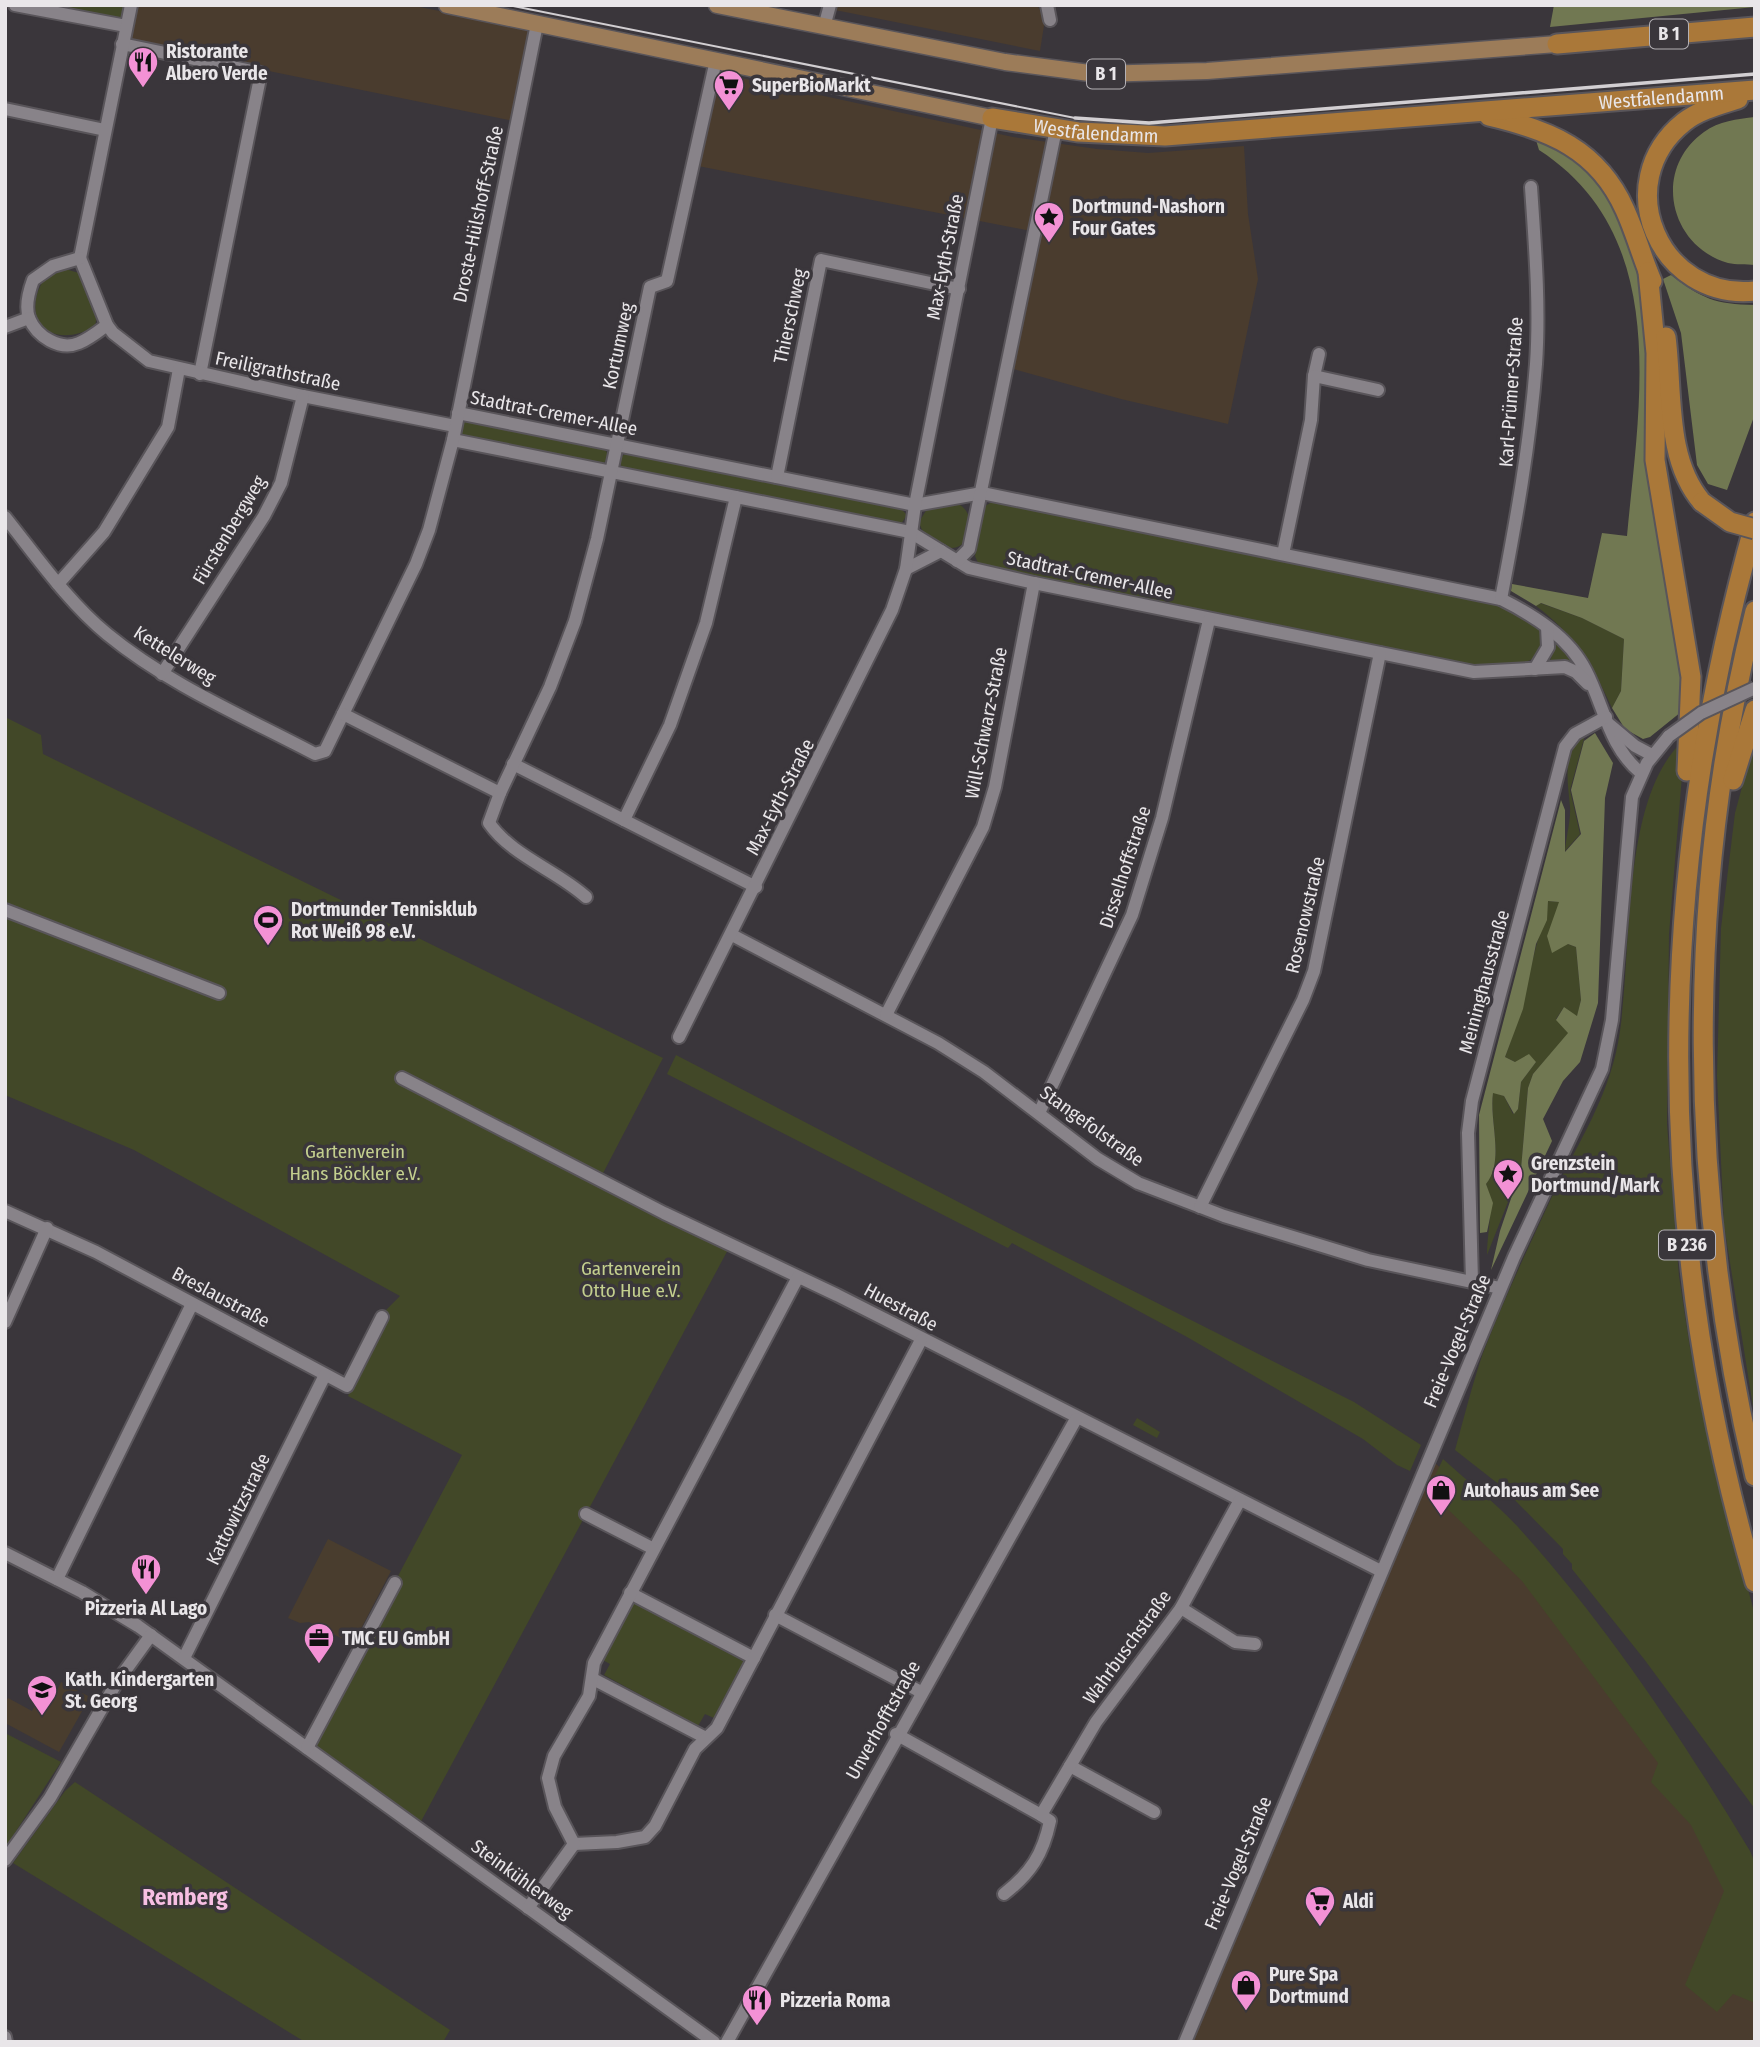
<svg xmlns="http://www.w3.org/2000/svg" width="1760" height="2047" viewBox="0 0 1760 2047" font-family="'Fira Sans Condensed',sans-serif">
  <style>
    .commercial { fill: #4a3c2e }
    .education { fill: #493d2e }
    .green { fill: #424828 }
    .forest { fill: #717852 }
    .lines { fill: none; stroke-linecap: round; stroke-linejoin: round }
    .minor-casing { stroke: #59555a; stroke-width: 16 }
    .major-casing { stroke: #59555a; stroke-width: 19 }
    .highway-casing { stroke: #59555a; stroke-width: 23 }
    .minor { stroke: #888389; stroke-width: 12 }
    .major { stroke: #9c7c59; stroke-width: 16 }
    .highway { stroke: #aa7839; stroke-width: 19 }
    .tram { stroke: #d2cfd2; stroke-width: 2 }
    .rail { stroke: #d2cfd2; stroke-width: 3.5 }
    .minor-bridge-casing { stroke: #59555a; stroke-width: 16; stroke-linecap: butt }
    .highway-bridge-casing { stroke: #59555a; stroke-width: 23; stroke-linecap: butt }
    .minor-bridge { stroke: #888389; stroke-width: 12 }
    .highway-bridge { stroke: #aa7839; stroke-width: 19 }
    .labels { text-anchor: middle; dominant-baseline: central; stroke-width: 7; stroke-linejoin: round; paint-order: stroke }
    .shield { fill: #3a363b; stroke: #b4b1b5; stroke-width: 2 }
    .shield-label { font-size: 18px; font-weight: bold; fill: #e9e6e9 }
    .poi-label { font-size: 19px; font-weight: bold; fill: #e9e6e9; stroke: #3a363b; text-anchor: start }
    .street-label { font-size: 19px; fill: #e9e6e9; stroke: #3a363b }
    .park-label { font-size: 19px; fill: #c3cf8e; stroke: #3a363b }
    .quarter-label { font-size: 23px; font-weight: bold; fill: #f7bfe3; stroke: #3a363b }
  </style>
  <rect width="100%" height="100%" fill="#3a363b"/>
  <g class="commercial">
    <polygon points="135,5 410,5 533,30 514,121 126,42"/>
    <polygon points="810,5 1037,5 1045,19 1040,51"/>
    <polygon points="718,73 1013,137 1097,149 1148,153 1244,146 1248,214 1258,279 1228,424 1121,399 1010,368 1036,232 698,166"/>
    <polygon points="1432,1460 1526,1550 1755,1871 1755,2042 1185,2042"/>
  </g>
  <g class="education">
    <polygon points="328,1539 391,1571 353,1644 309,1622 300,1623 288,1618"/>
    <polygon points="61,1682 90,1697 59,1752 5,1723 5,1703 8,1698 32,1711 45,1686 56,1693"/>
  </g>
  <g class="green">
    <polygon points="32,5 127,5 124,23"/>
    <path d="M65,269L79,273L97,316L95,326C54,351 18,322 44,279Z"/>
    <polygon points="466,420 604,448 609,456 603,464 460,435 462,421"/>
    <polygon points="627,453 900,508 907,515 901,524 622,468 619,458"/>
    <path d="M994,501L1486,600C1501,606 1528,614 1538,628C1563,666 1499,668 1478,666L979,565L975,556L985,506Z"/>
    <path d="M958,504C981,514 969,565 936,542C927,536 922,533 919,522L927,509Z"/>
    <path d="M1540,603L1582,618L1624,639L1621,691L1612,708C1593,666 1574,634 1536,606Z"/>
    <polygon points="1556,642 1579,666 1550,661"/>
    <polygon points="5,717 41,735 43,754 663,1058 600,1179 730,1246 418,1827 307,1748 462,1455 348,1396 386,1310 400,1296 134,1150 5,1095"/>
    <path d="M1585,735L1570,790L1580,834L1565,851C1566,837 1571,820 1570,807C1568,782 1561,752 1585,735Z"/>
    <path d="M1685,739L1669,934L1667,1124L1679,1276L1690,1348L1702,1411L1755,1616V1809L1644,1659L1572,1569V1564L1563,1554V1549L1501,1486L1455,1450C1464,1418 1472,1385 1483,1353C1503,1302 1526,1252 1549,1203C1574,1149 1607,1102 1618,1043C1634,958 1618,798 1685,739Z"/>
    <polygon points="1755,739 1755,1419 1724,1225 1717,1076 1721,928 1735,813"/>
    <path d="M1548,901L1560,902L1568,944L1576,947L1581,1000L1577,1017L1564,1007L1556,1019L1569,1033L1533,1074L1528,1088L1521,1169L1487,1255C1487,1229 1495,1208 1486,1184C1505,1160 1489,1121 1493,1092L1504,1096L1513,1114L1518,1109L1521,1082L1536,1062H1515L1505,1057C1519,1020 1526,985 1536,947C1540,930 1547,919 1548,901Z"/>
    <polygon points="676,1055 1016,1232 1354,1402 1421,1445 1410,1471 1397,1465 1363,1439 1187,1337 1012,1243 1008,1248 667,1074"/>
    <polygon points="1137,1418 1160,1432 1157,1438 1133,1425"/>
    <path d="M1443,1459C1467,1481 1495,1502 1518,1527C1607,1625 1682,1738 1750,1851L1755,1863V2003L1733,1994L1717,2012L1685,1985L1724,1891L1691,1825L1651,1782L1658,1763L1522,1581L1428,1490Z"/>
    <polygon points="632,1601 745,1662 714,1718 705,1714 698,1726 604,1675 610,1664 601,1659"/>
    <polygon points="5,1733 61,1762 5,1848"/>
    <polygon points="75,1782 450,2030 443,2042 305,2042 13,1863 65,1791"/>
  </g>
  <g class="forest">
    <polygon points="1554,5 1755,5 1755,7 1550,27"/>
    <path d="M1755,117V265C1746,264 1736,265 1728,263C1669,246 1652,169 1704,132C1719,121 1737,119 1755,117Z"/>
    <path d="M1536,140L1556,147L1580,163L1598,183L1626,231L1642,283L1660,535L1686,708L1650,737L1643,739L1625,729L1612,708L1621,691L1624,639L1582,618L1541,603L1536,606L1511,591L1512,584L1588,598L1602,533L1627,536C1639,403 1672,236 1539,150Z"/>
    <path d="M1671,275C1703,299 1714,304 1755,305V414L1727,490L1708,484L1697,465L1681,333L1663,279Z"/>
    <path d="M1595,733L1613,763L1605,798L1598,1003L1580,1062L1563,1081L1543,1119L1552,1141L1491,1270L1500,1231L1521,1169L1528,1088L1533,1074L1568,1033L1556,1020L1564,1007L1577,1016L1581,1000L1576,947L1568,944L1552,953L1547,936L1559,902L1548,901L1547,920L1536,944L1523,1009L1505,1057L1515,1062L1529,1054L1536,1062L1521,1082L1518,1109L1514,1114L1504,1096L1493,1093C1489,1122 1505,1160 1486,1184L1493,1203L1487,1232L1480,1233L1479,1115L1561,800L1565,810V852L1581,834L1571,790L1584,741Z"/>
  </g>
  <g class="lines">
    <g class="minor-casing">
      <g id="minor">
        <polyline points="15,5 126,26"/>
        <polyline points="1047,5 1050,20"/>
        <polyline points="824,27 830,5"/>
        <polyline points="122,44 261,73 200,374"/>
        <polyline points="5,109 105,130"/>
        <polyline points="80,258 107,325 113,333 149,361 303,396 455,426"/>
        <polyline points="80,258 131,5"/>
        <path d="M80,258L53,266L33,280C29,291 25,307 29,318C37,337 60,351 79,343C89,339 99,331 107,325"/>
        <polyline points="5,327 29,318"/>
        <polyline points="1314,376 1319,354"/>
        <path d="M458,413L915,505L982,493L1501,599C1533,615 1569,637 1586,671C1604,706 1609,747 1641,773"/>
        <polyline points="453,440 910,532 969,568 1034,583 1474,672 1565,667 1576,672 1588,684"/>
        <polyline points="777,477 821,260 959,289"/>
        <path d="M5,517C37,557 68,602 107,634C169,685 245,717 315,754L325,751L416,564L429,530L453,440L537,24"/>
        <polyline points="1283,554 1311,420 1314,376 1378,390"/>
        <polyline points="957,561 969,549 1056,129"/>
        <polyline points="906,569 941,551"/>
        <polyline points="58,584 104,532 168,427 179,369"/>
        <path d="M1501,599C1516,521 1530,444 1536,364C1540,306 1535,246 1531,187"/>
        <polyline points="1535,669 1548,647 1547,627"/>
        <polyline points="162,674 264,516 281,483 303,396"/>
        <polyline points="343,714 500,793"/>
        <polyline points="1610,725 1635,746 1652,755"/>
        <polyline points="513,764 756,887"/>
        <polyline points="624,820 670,725 706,623 736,497"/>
        <path d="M586,897C556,870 512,856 489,823L500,793L550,687L575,621L597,539L650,287L667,281L716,60"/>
        <polyline points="5,910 219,993"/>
        <polyline points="732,935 938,1043 984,1072 1098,1159 1138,1183 1224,1216 1368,1260 1500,1288"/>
        <polyline points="886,1015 983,827 995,787 1034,583"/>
        <polyline points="679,1037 892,610 906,569 915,505 992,118"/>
        <polyline points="402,1078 664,1213 837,1295 1381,1571"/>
        <polyline points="1039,1113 1132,915 1162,818 1209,620"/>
        <polyline points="1200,1207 1303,1000 1314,971 1380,653"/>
        <polyline points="5,1211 96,1252 347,1386 382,1317"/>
        <polyline points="1472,1281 1468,1133 1472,1101 1565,747 1575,734 1606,717"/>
        <polyline points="5,1322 47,1228"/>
        <polyline points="586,1514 652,1548"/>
        <polyline points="5,1553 82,1592 138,1626 714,2042"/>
        <polyline points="57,1579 192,1304"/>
        <polyline points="630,1593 754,1658"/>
        <polyline points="1181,1608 1235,1642 1255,1644"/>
        <polyline points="775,1615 921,1692"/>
        <polyline points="184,1658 325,1375"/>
        <polyline points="593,1679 706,1738"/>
        <polyline points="896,1734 1041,1815"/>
        <polyline points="307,1748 395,1583"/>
        <polyline points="1070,1766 1154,1812"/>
        <polyline points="574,1844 617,1842 645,1837 655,1826 695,1749 717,1728 921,1340"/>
        <polyline points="5,1860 50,1798 117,1682 151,1635"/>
        <path d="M1004,1894C1031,1873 1043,1854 1050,1821L1041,1815L1096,1722L1181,1608L1240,1500"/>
        <polyline points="528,1908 574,1844 555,1807 548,1778 554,1756 589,1696 594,1663 798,1277"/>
        <polyline points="5,2037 6,2042"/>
        <polyline points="727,2042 1076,1419"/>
        <polyline points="1185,2042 1514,1257 1602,1069 1612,1020 1632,797 1647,763 1669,736"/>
      </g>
    </g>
    <g class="major-casing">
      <g id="major">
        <polyline points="447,5 992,118"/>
        <polyline points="717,5 1005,62 1097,74 1207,71 1557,44"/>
      </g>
    </g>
    <g class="highway-casing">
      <g id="highway">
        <polyline points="1557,44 1755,27"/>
        <path d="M1738,99C1719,105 1699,110 1684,122C1608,183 1660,301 1755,291"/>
        <path d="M1489,116C1549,130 1598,149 1625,210C1636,234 1642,258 1652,281"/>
        <path id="s1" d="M992,118L1078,132L1165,136L1755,90"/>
        <polyline points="1648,272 1656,353 1655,460 1691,677 1687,771"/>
        <path d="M1666,337C1673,391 1665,459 1702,502"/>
        <path d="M1755,522C1655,876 1651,1228 1755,1582"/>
        <path d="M1755,611C1684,891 1688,1195 1755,1476"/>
        <polyline points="1733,780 1755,710"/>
      </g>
    </g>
    <use href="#minor" class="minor"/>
    <use href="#major" class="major"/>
    <use href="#highway" class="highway"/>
    <polyline class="tram" points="508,5 1075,118"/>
    <polyline class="rail" points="1075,118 1149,123 1755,74"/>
    <g class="minor-bridge-casing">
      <polyline id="minor-bridge" points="1669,736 1701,713 1755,688"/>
    </g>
    <g class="highway-bridge-casing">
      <polyline id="highway-bridge" points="1702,502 1730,522 1755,529"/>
    </g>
    <use href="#minor-bridge" class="minor-bridge"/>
    <use href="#highway-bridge" class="highway-bridge"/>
  </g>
  <defs>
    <g id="restaurant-pin" transform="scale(1.575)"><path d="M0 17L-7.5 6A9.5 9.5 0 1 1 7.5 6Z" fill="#f391d5" stroke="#3a363b"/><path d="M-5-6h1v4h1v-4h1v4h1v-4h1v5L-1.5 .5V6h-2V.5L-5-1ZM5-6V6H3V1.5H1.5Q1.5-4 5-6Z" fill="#111"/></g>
    <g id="supermarket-pin" transform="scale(1.575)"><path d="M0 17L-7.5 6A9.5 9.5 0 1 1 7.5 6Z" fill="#f391d5" stroke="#3a363b"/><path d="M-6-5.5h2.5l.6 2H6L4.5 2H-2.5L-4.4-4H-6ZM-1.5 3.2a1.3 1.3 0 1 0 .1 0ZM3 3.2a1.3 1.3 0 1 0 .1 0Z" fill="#111"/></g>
    <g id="sight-pin" transform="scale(1.575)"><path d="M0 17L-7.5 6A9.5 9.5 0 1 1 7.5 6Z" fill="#f391d5" stroke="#3a363b"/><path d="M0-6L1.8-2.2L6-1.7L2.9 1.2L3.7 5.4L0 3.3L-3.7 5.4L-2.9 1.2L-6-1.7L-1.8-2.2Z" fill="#111"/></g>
    <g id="stadium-pin" transform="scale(1.575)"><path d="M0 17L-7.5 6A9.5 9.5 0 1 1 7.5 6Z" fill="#f391d5" stroke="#3a363b"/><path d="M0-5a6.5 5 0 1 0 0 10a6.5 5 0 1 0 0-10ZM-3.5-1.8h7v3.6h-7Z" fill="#111"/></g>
    <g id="shop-pin" transform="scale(1.575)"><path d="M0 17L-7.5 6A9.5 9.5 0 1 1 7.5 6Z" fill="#f391d5" stroke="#3a363b"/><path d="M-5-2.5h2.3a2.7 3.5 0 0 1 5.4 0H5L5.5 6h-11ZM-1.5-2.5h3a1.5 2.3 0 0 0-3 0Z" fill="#111"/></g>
    <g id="office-pin" transform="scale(1.575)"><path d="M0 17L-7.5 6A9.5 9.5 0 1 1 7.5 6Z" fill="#f391d5" stroke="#3a363b"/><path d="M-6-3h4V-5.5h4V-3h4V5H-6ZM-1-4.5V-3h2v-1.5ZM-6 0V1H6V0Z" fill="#111"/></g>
    <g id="school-pin" transform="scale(1.575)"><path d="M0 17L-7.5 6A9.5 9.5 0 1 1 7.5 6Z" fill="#f391d5" stroke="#3a363b"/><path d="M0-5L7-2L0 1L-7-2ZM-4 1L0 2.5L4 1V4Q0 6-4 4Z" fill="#111"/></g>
  </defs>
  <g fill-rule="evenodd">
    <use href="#restaurant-pin" x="143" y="62"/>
    <use href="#supermarket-pin" x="729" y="85"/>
    <use href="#sight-pin" x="1049" y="217"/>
    <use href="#stadium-pin" x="268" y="920"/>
    <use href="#sight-pin" x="1508" y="1174"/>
    <use href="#shop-pin" x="1441" y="1490"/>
    <use href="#restaurant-pin" x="146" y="1569"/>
    <use href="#office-pin" x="319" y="1638"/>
    <use href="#school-pin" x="42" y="1690"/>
    <use href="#supermarket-pin" x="1320" y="1901"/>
    <use href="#shop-pin" x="1246" y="1985"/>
    <use href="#restaurant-pin" x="757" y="2000"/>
  </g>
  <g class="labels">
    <g class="shield">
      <rect x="1650" y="19.5" width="38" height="29" rx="5"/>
      <rect x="1087" y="59.5" width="38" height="29" rx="5"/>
      <rect x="1659" y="1230.5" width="56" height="29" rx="5"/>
    </g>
    <g class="shield-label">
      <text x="1669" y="34">B 1</text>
      <text x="1106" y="74">B 1</text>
      <text x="1687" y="1245">B 236</text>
    </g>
    <g class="poi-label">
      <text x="166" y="51">Ristorante<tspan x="166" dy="22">Albero Verde</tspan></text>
      <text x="752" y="85">SuperBioMarkt</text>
      <text x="1072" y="206">Dortmund-Nashorn<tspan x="1072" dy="22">Four Gates</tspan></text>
      <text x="291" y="909">Dortmunder Tennisklub<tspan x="291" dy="22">Rot Weiß 98 e.V.</tspan></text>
      <text x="1531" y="1163">Grenzstein<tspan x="1531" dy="22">Dortmund/Mark</tspan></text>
      <text x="1464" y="1490">Autohaus am See</text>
      <text x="146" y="1608" text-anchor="middle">Pizzeria Al Lago</text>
      <text x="342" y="1638">TMC EU GmbH</text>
      <text x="65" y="1679">Kath. Kindergarten<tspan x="65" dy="22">St. Georg</tspan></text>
      <text x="1343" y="1901">Aldi</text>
      <text x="1269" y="1974">Pure Spa<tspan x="1269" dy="22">Dortmund</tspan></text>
      <text x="780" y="2000">Pizzeria Roma</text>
    </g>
    <g class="street-label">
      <text stroke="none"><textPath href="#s1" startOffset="672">Westfalendamm</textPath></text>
      <text stroke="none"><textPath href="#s1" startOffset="105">Westfalendamm</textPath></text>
      <text transform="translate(478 214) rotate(-78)">Droste-Hülshoff-Straße</text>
      <text transform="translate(945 257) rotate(-79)">Max-Eyth-Straße</text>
      <text transform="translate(790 316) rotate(-78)">Thierschweg</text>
      <text transform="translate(618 346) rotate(-78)">Kortumweg</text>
      <text transform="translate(278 371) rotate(12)">Freiligrathstraße</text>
      <text transform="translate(1511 392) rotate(-86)">Karl-Prümer-Straße</text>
      <text transform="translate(554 413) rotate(11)">Stadtrat-Cremer-Allee</text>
      <text transform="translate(229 530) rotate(-59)">Fürstenbergweg</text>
      <text transform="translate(1090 575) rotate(12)">Stadtrat-Cremer-Allee</text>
      <text transform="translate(175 655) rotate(32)">Kettelerweg</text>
      <text transform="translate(986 723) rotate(-79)">Will-Schwarz-Straße</text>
      <text transform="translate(780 797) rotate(-63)">Max-Eyth-Straße</text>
      <text transform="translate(1125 867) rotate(-72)">Disselhoffstraße</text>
      <text transform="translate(1305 915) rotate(-77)">Rosenowstraße</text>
      <text transform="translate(1484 982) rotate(-75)">Meininghausstraße</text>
      <text transform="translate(1092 1126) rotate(36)">Stangefolstraße</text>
      <text transform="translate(221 1297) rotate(28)">Breslaustraße</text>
      <text transform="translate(901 1307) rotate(28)">Huestraße</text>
      <text transform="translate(1457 1341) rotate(-67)">Freie-Vogel-Straße</text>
      <text transform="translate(238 1509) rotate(-64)">Kattowitzstraße</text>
      <text transform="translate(1127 1647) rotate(-54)">Wahrbuschstraße</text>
      <text transform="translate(883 1720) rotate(-61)">Unverhofftstraße</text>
      <text transform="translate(1238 1863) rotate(-67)">Freie-Vogel-Straße</text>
      <text transform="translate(522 1879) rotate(36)">Steinkühlerweg</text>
    </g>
    <g class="park-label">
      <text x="355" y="1151">Gartenverein<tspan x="355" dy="22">Hans Böckler e.V.</tspan></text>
      <text x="631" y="1268">Gartenverein<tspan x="631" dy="22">Otto Hue e.V.</tspan></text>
    </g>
    <g class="quarter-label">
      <text x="185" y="1897">Remberg</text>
    </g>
  </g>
  <rect width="1760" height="2047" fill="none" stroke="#e9e6e9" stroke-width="14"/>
</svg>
